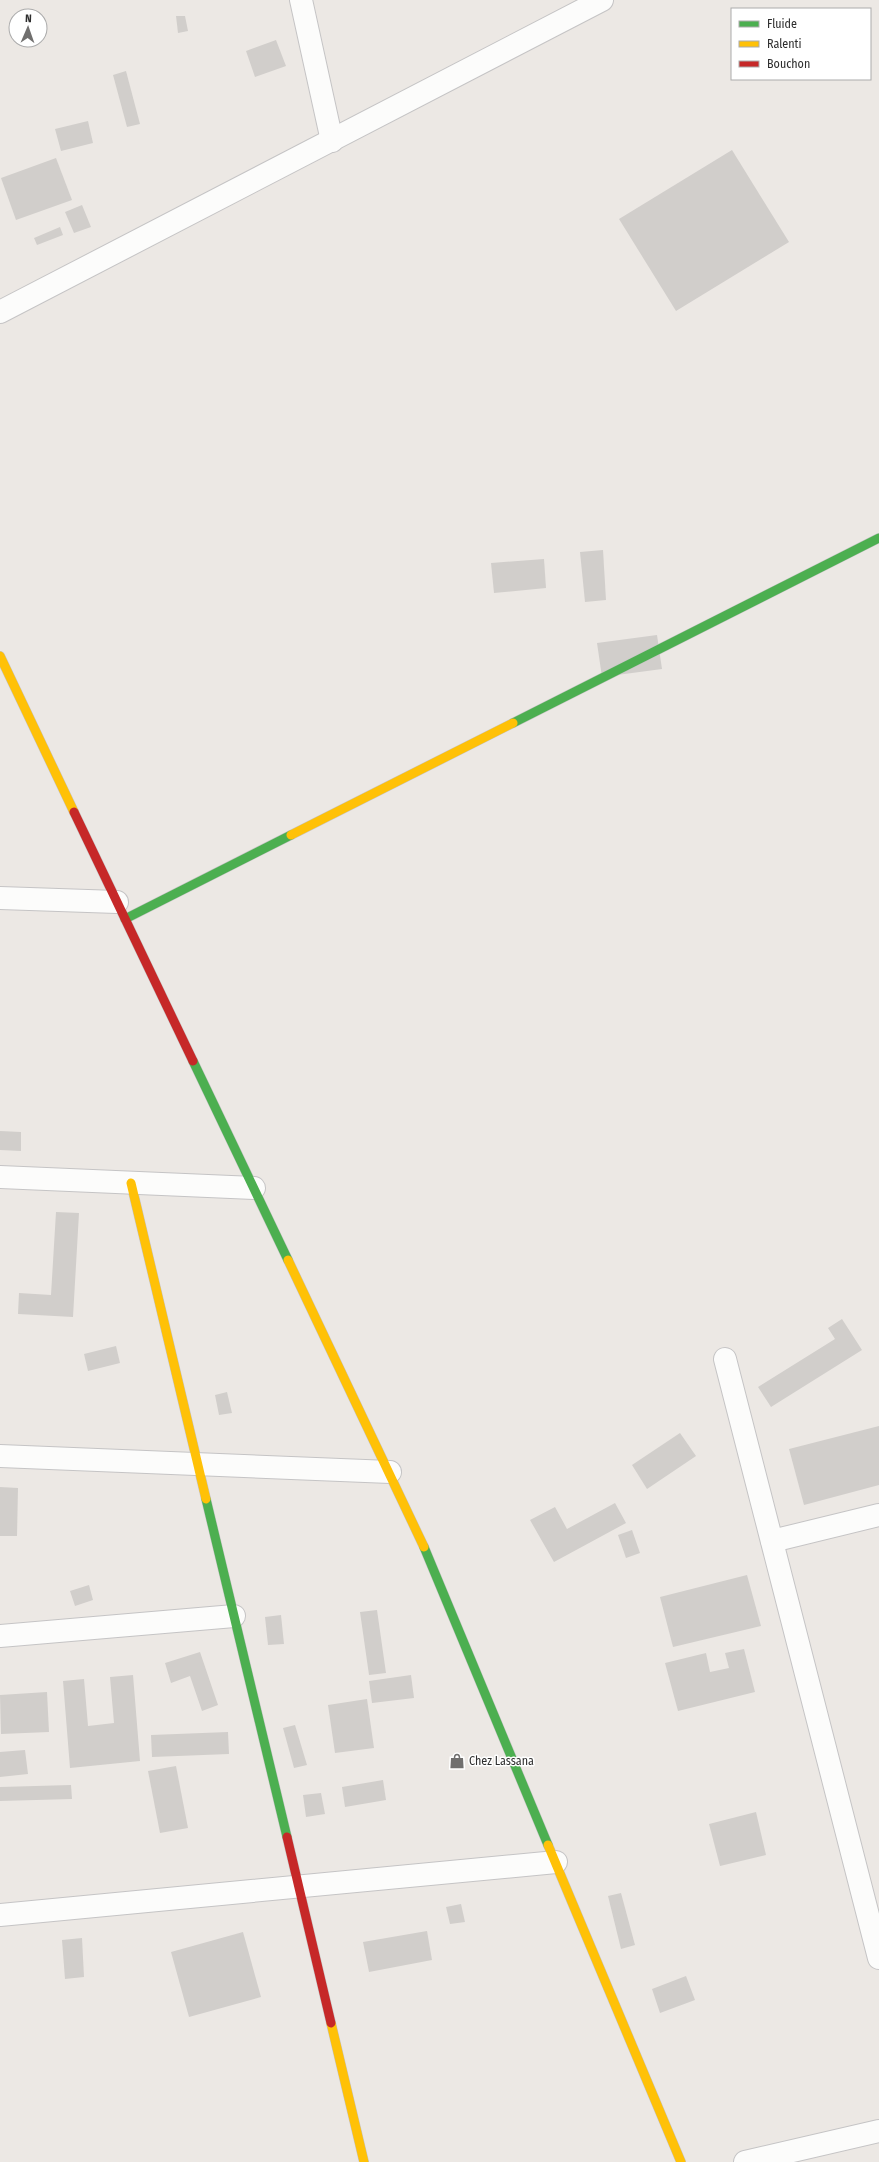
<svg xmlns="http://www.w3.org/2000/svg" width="879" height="2162" viewBox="0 0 879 2162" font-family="'Fira Sans Condensed',sans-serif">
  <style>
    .building { fill: #d1cecb }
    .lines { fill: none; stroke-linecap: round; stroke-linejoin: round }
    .street-casing { stroke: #c5c4c5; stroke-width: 24 }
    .fast-casing { stroke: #c5c4c5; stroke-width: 10 }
    .slow-casing { stroke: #c5c4c5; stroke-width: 10 }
    .jam-casing { stroke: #c5c4c5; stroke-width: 10 }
    .street { stroke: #fcfcfb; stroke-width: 22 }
    .fast { stroke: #4caf50; stroke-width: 9 }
    .slow { stroke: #ffc107; stroke-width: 9 }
    .jam { stroke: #c62828; stroke-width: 9 }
    .labels { text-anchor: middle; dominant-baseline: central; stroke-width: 3; stroke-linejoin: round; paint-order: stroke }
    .poi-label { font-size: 12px; fill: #2e2e2e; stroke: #fff; text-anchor: start }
  </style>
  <rect width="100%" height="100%" fill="#ece8e4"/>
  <g class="building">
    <polygon points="176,16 185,16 188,31 178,33"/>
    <polygon points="276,40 286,66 255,77 246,51"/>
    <polygon points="126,71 140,124 127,127 113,75"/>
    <polygon points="88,121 93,143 61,151 55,129"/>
    <polygon points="732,150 789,242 676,311 619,219"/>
    <polygon points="56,158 72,200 16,220 1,178"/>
    <polygon points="82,205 91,227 74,233 65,212"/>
    <polygon points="60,227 63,235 37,245 34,238"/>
    <polygon points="603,550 606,600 585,602 580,552"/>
    <polygon points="544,559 546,588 494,593 491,563"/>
    <polygon points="657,635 662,669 602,677 597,643"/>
    <polygon points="0,1131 21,1132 21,1151 0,1150"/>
    <polygon points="56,1212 79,1213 73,1317 18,1314 19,1293 51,1295"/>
    <polygon points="842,1319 862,1350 771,1407 758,1387 835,1339 828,1328"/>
    <polygon points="116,1346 120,1363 88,1371 84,1354"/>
    <polygon points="227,1392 232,1413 219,1415 215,1395"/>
    <polygon points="879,1426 879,1485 804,1505 789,1449"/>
    <polygon points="680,1433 696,1456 647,1489 632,1465"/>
    <polygon points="0,1487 18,1488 17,1536 0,1536"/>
    <polygon points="615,1503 626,1523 554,1562 530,1520 555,1507 567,1529"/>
    <polygon points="632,1530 640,1553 626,1558 618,1535"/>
    <polygon points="747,1575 761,1626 673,1647 660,1597"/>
    <polygon points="89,1585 93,1600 75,1606 70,1591"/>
    <polygon points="377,1610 386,1673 369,1675 360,1612"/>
    <polygon points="281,1615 284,1644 268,1645 265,1617"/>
    <polygon points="744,1649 755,1692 678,1711 665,1663 706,1653 710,1672 729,1668 725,1653"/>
    <polygon points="200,1652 218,1705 202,1711 190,1676 171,1683 165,1663"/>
    <polygon points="133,1675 140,1761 70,1768 63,1681 84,1679 88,1726 114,1723 110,1677"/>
    <polygon points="411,1675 414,1698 372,1703 369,1681"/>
    <polygon points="47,1692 49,1732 1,1734 0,1695"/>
    <polygon points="367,1699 374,1748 335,1753 328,1705"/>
    <polygon points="295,1725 307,1765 294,1768 283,1728"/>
    <polygon points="228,1732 229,1754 152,1757 151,1735"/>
    <polygon points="25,1750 28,1774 0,1777 0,1752"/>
    <polygon points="176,1766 188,1828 160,1833 148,1771"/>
    <polygon points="383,1780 386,1800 345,1807 342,1787"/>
    <polygon points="71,1785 72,1799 0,1801 0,1787"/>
    <polygon points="321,1793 325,1814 306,1817 303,1795"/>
    <polygon points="756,1812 766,1855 720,1866 709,1824"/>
    <polygon points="621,1893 635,1945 621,1949 608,1896"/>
    <polygon points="461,1904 465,1922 450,1924 446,1907"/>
    <polygon points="427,1931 432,1960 369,1972 363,1942"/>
    <polygon points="243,1932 261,1997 189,2017 171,1952"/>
    <polygon points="82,1938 84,1977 65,1979 62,1940"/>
    <polygon points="686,1976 695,2000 660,2013 652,1989"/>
  </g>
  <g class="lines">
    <g class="street-casing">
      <g id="street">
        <polyline points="301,0 332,141"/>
        <polyline points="0,312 602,0"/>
        <polyline points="0,898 117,902"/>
        <polyline points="0,1177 254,1188"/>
        <polyline points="725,1359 879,1958"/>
        <polyline points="0,1456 390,1472"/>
        <polyline points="772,1541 879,1515"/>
        <polyline points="0,1636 234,1616"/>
        <polyline points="0,1915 556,1862"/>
        <polyline points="745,2162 879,2131"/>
      </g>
    </g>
    <g class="fast-casing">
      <g id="fast">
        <polyline points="513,723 879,538"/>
        <polyline points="125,919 291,835"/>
        <polyline points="193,1061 288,1260"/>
        <polyline points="206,1499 287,1837"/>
        <polyline points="424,1547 548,1845"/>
      </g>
    </g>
    <g class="slow-casing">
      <g id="slow">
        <polyline points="0,656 74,812"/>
        <polyline points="291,835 513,723"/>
        <polyline points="131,1183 206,1499"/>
        <polyline points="288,1260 424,1547"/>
        <polyline points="548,1845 681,2162"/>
        <polyline points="331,2023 364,2162"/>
      </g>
    </g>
    <g class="jam-casing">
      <g id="jam">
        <polyline points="74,812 193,1061"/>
        <polyline points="287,1837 331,2023"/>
      </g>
    </g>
    <use href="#street" class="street"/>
    <use href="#fast" class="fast"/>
    <use href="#slow" class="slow"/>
    <use href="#jam" class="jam"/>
  </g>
  <defs>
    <g id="shop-bare" transform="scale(1.2)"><path d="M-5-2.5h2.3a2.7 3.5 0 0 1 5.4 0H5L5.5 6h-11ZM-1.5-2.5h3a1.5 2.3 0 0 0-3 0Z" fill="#706f6e" stroke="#fff" stroke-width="2.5" paint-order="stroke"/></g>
  </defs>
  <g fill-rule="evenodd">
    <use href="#shop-bare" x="457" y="1761"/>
  </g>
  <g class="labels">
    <g class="poi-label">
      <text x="469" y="1761">Chez Lassana</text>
    </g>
  </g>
  <rect x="731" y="8" width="140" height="72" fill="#ffffff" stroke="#ababab"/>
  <rect x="739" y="21" width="20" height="6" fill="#4caf50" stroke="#ababab"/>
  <text x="767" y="28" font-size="12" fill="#2e2e2e">Fluide</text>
  <rect x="739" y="41" width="20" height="6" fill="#ffc107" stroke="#ababab"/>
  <text x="767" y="48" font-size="12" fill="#2e2e2e">Ralenti</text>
  <rect x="739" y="61" width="20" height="6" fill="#c62828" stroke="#ababab"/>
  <text x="767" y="68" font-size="12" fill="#2e2e2e">Bouchon</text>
  <g transform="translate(28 28) rotate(2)"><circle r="19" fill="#ffffff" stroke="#ababab"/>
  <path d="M0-3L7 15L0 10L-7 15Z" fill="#706f6e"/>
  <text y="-6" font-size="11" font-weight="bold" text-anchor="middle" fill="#2e2e2e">N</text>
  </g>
</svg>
